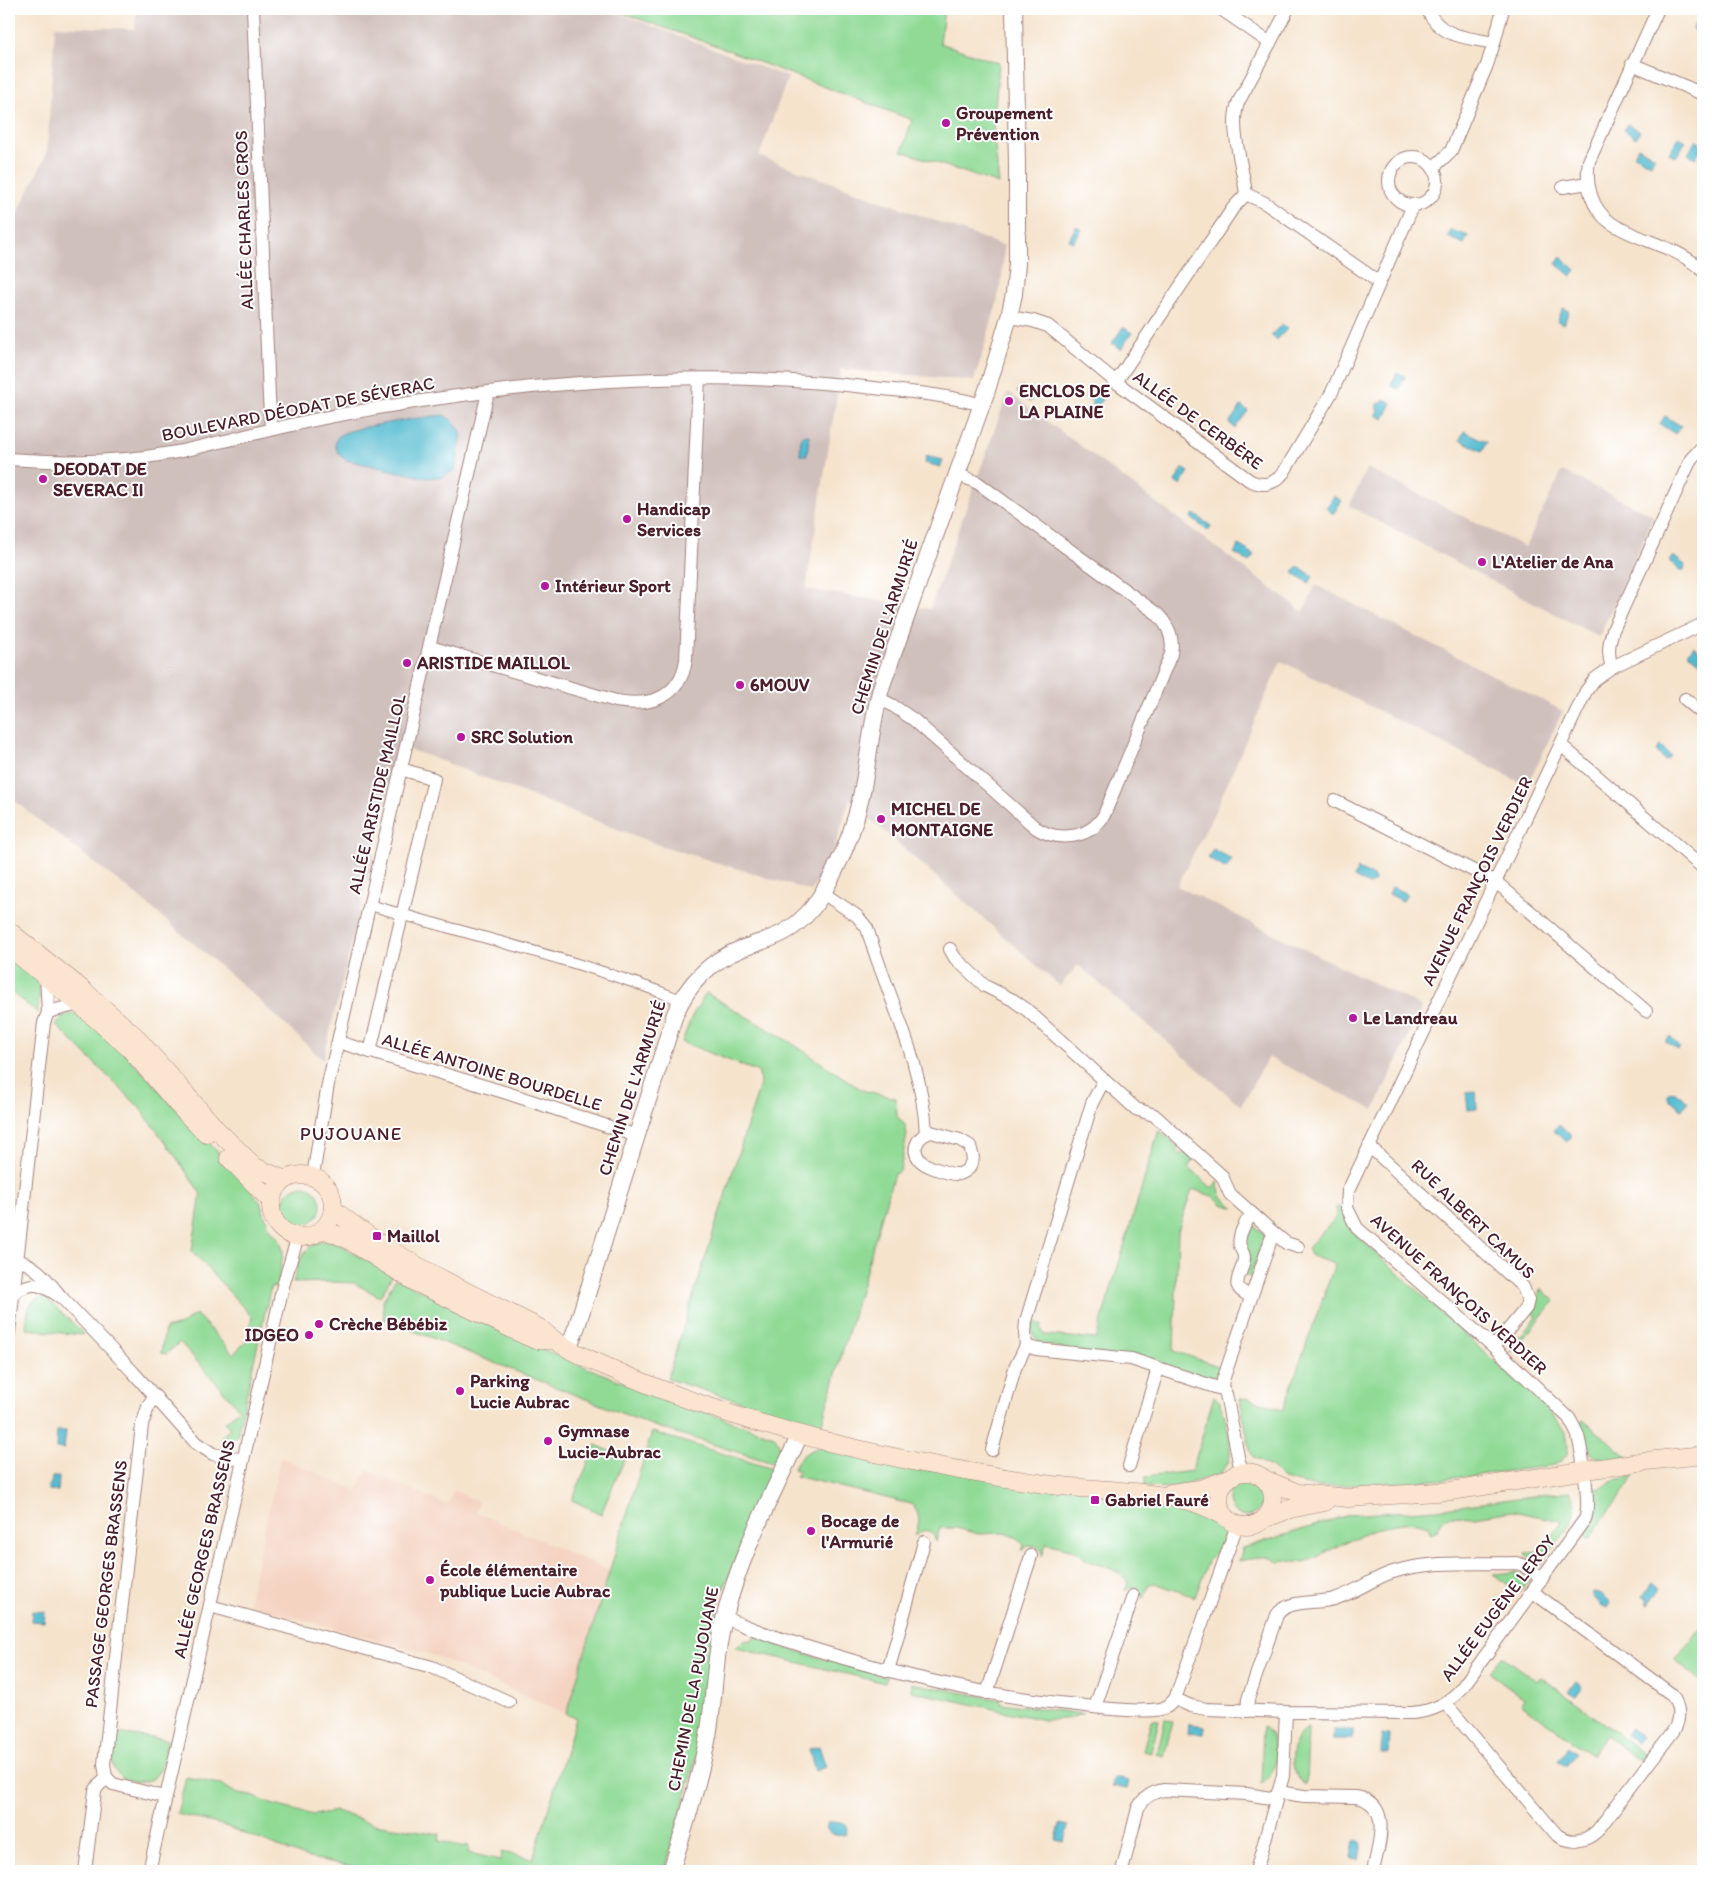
<svg xmlns="http://www.w3.org/2000/svg" width="1712" height="1880" viewBox="0 0 1712 1880" font-family="Itim,sans-serif">
  <style>
    .built { fill: #f4d3c1 }
    .industrial { fill: #d0c0bc }
    .green { fill: #90da96; stroke: #6d7c60 }
    .water { fill: #52bbd0; stroke: #4e6d7e }
    .lines { fill: none; stroke-linecap: round; stroke-linejoin: round }
    .pedestrian-casing { stroke: #a0817c; stroke-width: 12 }
    .minor-casing { stroke: #a0817c; stroke-width: 14 }
    .tertiary-casing { stroke: #a0817c; stroke-width: 18 }
    .secondary-casing { stroke: #a0817c; stroke-width: 19 }
    .pedestrian { stroke: #fff; stroke-width: 10 }
    .minor { stroke: #fff; stroke-width: 12 }
    .tertiary { stroke: #fff; stroke-width: 16 }
    .secondary { stroke: #fce5d0; stroke-width: 18 }
    .poi-dot { fill: #b5179e; stroke: #fff; stroke-width: 2 }
    .labels { text-anchor: middle; dominant-baseline: central; stroke-width: 4; stroke-linejoin: round; paint-order: stroke }
    .poi-label { font-size: 18px; font-weight: bold; fill: #4a1f2b; stroke: #fff; text-anchor: start }
    .street-label { font-size: 18px; fill: #4a1f2b; stroke: #fff }
    .neighbourhood-label { font-size: 19px; letter-spacing: 1px; fill: #4a1f2b; stroke: #fff }
  </style>
  <rect width="100%" height="100%" fill="#fff"/>
  <filter id="ink" filterUnits="userSpaceOnUse"><feTurbulence type="fractalNoise" baseFrequency=".02" numOctaves="2"/><feDisplacementMap in="SourceGraphic" scale="10" xChannelSelector="R" yChannelSelector="G"/><feConvolveMatrix kernelMatrix="1 2 1 2 8 2 1 2 1" color-interpolation-filters="sRGB"/></filter>
  <filter id="wash" filterUnits="userSpaceOnUse"><feTurbulence type="fractalNoise" baseFrequency=".0096" numOctaves="4" result="noise"/><feDisplacementMap in="SourceGraphic" scale="20" xChannelSelector="R" yChannelSelector="G"/><feGaussianBlur stdDeviation="1.12" result="paint"/><feColorMatrix in="noise" values="0 0 0 0 0 0 0 0 0 0 0 0 0 0 0 0 0 1.4 0 .05"/><feComposite in="paint" operator="in"/></filter>
  <g filter="url(#wash)">
    <rect width="100%" height="100%" fill="#f5e3cc"/>
    <polygon class="built" points="280,1457 357,1491 367,1470 447,1505 454,1491 479,1502 476,1512 610,1571 566,1714 436,1656 248,1605"/>
    <g class="industrial">
      <polygon points="137,9 607,9 788,77 759,156 1004,246 1002,276 997,303 974,381 841,369 806,589 930,609 1008,392 1303,612 1316,585 1563,711 1527,786 1281,661 1215,811 1177,886 1422,1007 1374,1110 1268,1057 1241,1106 1078,965 1060,986 875,823 850,798 835,846 811,891 659,845 423,754 400,747 323,1060 247,989 135,894 9,797 9,231 47,153 55,26 135,29"/>
      <polygon points="1367,468 1525,547 1562,471 1654,516 1599,637 1349,506"/>
    </g>
    <g class="green">
      <polygon points="611,9 660,12 661,9 944,9 940,43 999,63 993,130 999,184 902,151 912,120 714,45"/>
      <polygon points="9,953 38,979 40,985 38,1013 9,990"/>
      <polygon points="706,993 790,1042 862,1090 896,1098 897,1116 905,1125 907,1134 900,1171 894,1174 821,1426 667,1379 760,1085 759,1073 756,1071 682,1042 692,1016"/>
      <polygon points="67,1014 81,1014 108,1035 243,1179 260,1202 269,1227 280,1241 283,1251 282,1260 277,1288 271,1286 237,1436 227,1445 221,1437 230,1429 225,1422 239,1409 180,1342 166,1354 161,1353 165,1329 181,1325 196,1314 233,1354 247,1341 252,1317 192,1251 201,1194 174,1154 139,1107 55,1024"/>
      <path d="M1159,1130L1178,1147L1176,1150L1182,1155L1184,1152L1193,1160L1188,1167L1212,1188L1217,1182L1221,1196L1235,1208L1222,1204L1215,1197L1192,1189L1178,1231L1174,1351L1221,1367L1216,1376L1208,1379L1042,1344C1033,1338 1031,1332 1032,1321L1042,1325L1041,1329L1045,1335L1096,1339Z"/>
      <circle cx="302" cy="1205" r="19"/>
      <polygon points="1336,1207 1340,1207 1350,1229 1487,1355 1547,1406 1545,1409 1558,1421 1566,1434 1568,1445 1567,1454 1560,1462 1554,1465 1518,1470 1436,1480 1318,1487 1294,1482 1282,1478 1272,1468 1253,1457 1250,1450 1240,1399 1247,1398 1283,1410 1335,1264 1311,1256 1308,1247 1337,1217"/>
      <polygon points="1254,1226 1263,1233 1264,1236 1250,1277 1245,1275 1250,1259 1245,1244 1251,1228"/>
      <path d="M323,1241H334L392,1276L380,1297L354,1283L330,1282L293,1283C299,1261 300,1249 323,1241Z"/>
      <path d="M396,1278C440,1300 484,1323 529,1343C609,1379 692,1408 774,1436C781,1446 783,1453 779,1465L654,1426L384,1319L383,1301Z"/>
      <path d="M1541,1289L1555,1301L1511,1353V1342L1517,1335L1520,1337L1537,1316L1534,1313C1539,1305 1536,1297 1541,1289Z"/>
      <path d="M46,1298L83,1333L82,1335L26,1329C28,1313 26,1297 46,1298Z"/>
      <path d="M1214,1396C1224,1402 1231,1442 1230,1453C1230,1462 1225,1469 1219,1474L1173,1488L1145,1487V1477L1192,1471Z"/>
      <path d="M1583,1420L1628,1457C1587,1463 1593,1457 1580,1423Z"/>
      <polygon points="652,1432 776,1470 721,1594 713,1629 709,1689 702,1736 665,1871 377,1871 305,1857 222,1825 177,1814 186,1777 219,1784 238,1794 252,1796 271,1804 313,1815 336,1811 374,1824 440,1834 439,1841 465,1847 465,1845 469,1846 468,1853 501,1860 502,1852 533,1859 576,1718 566,1714"/>
      <polygon points="596,1445 625,1458 601,1514 572,1500"/>
      <path d="M819,1448L1177,1504C1198,1512 1230,1517 1223,1547L1209,1559L1195,1597L1155,1583L1149,1585L1144,1599L1142,1593L1138,1588L1132,1587L1125,1591L1128,1583L1121,1574L1109,1568L1086,1560L1074,1550L1046,1543L1042,1557V1551L1036,1546H1028L1022,1551L1024,1545L1016,1537L1005,1533L978,1534L956,1528H940L936,1541L933,1534L926,1530L920,1532L915,1536C919,1524 922,1514 911,1504L795,1476L799,1471L793,1469C798,1458 807,1450 819,1448Z"/>
      <polygon points="1635,1476 1589,1539 1583,1534 1592,1516 1593,1497 1595,1489 1602,1488 1614,1480"/>
      <circle cx="1246" cy="1499" r="17"/>
      <path d="M1570,1491C1586,1516 1565,1531 1551,1550L1548,1549L1544,1554L1546,1557L1539,1565L1526,1556L1525,1553L1540,1552L1561,1524V1521L1513,1511L1475,1517L1450,1516L1442,1520L1438,1526L1437,1531L1431,1534L1428,1526C1396,1514 1356,1538 1328,1551C1320,1555 1312,1561 1303,1562C1296,1563 1290,1561 1283,1560L1280,1564C1267,1552 1255,1558 1239,1561L1243,1548L1349,1515L1437,1509Z"/>
      <polygon points="1517,1572 1529,1581 1520,1593 1493,1574"/>
      <polygon points="1703,1624 1703,1683 1675,1661"/>
      <polygon points="754,1636 793,1650 887,1677 885,1683 736,1648 743,1641 752,1640"/>
      <polygon points="1502,1656 1537,1682 1541,1677 1645,1754 1640,1760 1606,1735 1591,1755 1521,1704 1524,1698 1490,1673"/>
      <polygon points="912,1683 1001,1700 1001,1703 1083,1714 1065,1719 1044,1720 911,1691"/>
      <polygon points="1151,1720 1159,1720 1151,1753 1143,1751"/>
      <polygon points="1165,1720 1173,1721 1164,1756 1157,1754"/>
      <path d="M1263,1726C1281,1737 1280,1775 1261,1784Z"/>
      <path d="M1308,1728L1306,1785C1287,1775 1289,1737 1308,1728Z"/>
      <path d="M116,1733L168,1740C165,1750 164,1765 157,1774C148,1787 120,1783 114,1768C110,1757 115,1743 116,1733Z"/>
    </g>
    <g class="water">
      <polygon points="1699,18 1703,21 1703,26 1699,33 1692,29"/>
      <polygon points="1627,124 1640,131 1636,138 1624,130"/>
      <polygon points="1679,137 1686,141 1676,157 1669,153"/>
      <polygon points="1696,140 1703,146 1696,158 1688,154"/>
      <polygon points="1638,147 1655,157 1651,164 1634,155"/>
      <polygon points="1076,226 1082,230 1073,242 1069,240"/>
      <polygon points="1451,230 1468,236 1464,244 1448,237"/>
      <polygon points="1561,257 1576,270 1571,276 1556,264"/>
      <polygon points="1563,308 1569,311 1564,324 1557,321"/>
      <polygon points="1282,324 1287,329 1277,340 1271,335"/>
      <polygon points="1123,327 1132,333 1121,349 1112,343"/>
      <polygon points="1397,373 1405,376 1399,389 1391,386"/>
      <polygon points="1022,386 1034,396 1030,402 1017,392"/>
      <polygon points="1089,390 1102,399 1097,409 1091,405 1093,402 1085,397"/>
      <polygon points="1384,399 1392,403 1384,419 1376,415 1379,410 1376,408 1379,403 1381,404"/>
      <polygon points="1241,406 1248,411 1235,428 1229,423"/>
      <path d="M443,415C451,418 459,427 462,435L455,470L442,477L426,478L346,460C338,455 330,443 340,435C352,427 425,417 443,415Z"/>
      <polygon points="1665,416 1681,426 1675,434 1660,424"/>
      <polygon points="1464,431 1487,442 1482,451 1460,440"/>
      <polygon points="809,435 807,455 800,455 801,436"/>
      <polygon points="926,456 943,460 941,467 925,463"/>
      <polygon points="1183,468 1189,472 1180,485 1175,482"/>
      <polygon points="1334,496 1342,501 1333,514 1326,508"/>
      <polygon points="1194,514 1211,526 1208,531 1191,518"/>
      <polygon points="1239,545 1254,555 1249,562 1234,553"/>
      <polygon points="1673,556 1685,565 1684,570 1680,570 1669,561"/>
      <polygon points="1298,566 1313,576 1309,583 1293,573"/>
      <polygon points="1694,646 1703,654 1702,664 1688,653"/>
      <polygon points="1660,745 1671,756 1665,761 1657,752"/>
      <polygon points="1213,849 1232,859 1226,869 1208,858"/>
      <polygon points="1358,869 1373,876 1374,882 1369,885 1354,877"/>
      <polygon points="1392,887 1407,894 1403,901 1389,894"/>
      <polygon points="1670,1037 1680,1047 1678,1050 1665,1041"/>
      <polygon points="1476,1091 1477,1109 1468,1110 1466,1092"/>
      <polygon points="1670,1091 1673,1092 1674,1091 1688,1102 1682,1109 1668,1098 1668,1094"/>
      <polygon points="1559,1125 1571,1135 1570,1139 1566,1142 1554,1131"/>
      <polygon points="57,1431 66,1431 64,1449 56,1448"/>
      <polygon points="52,1477 59,1477 58,1491 48,1490 48,1485 51,1484"/>
      <polygon points="1653,1582 1661,1588 1649,1604 1646,1602 1648,1599 1643,1596"/>
      <path d="M1592,1593C1601,1593 1605,1597 1610,1603L1607,1608L1600,1605L1592,1596Z"/>
      <polygon points="32,1611 45,1612 44,1622 31,1621"/>
      <polygon points="1576,1681 1582,1686 1575,1696 1568,1691"/>
      <polygon points="1189,1724 1205,1726 1204,1734 1188,1733"/>
      <polygon points="1630,1729 1641,1738 1637,1743 1626,1735"/>
      <rect x="1333" y="1730" width="20" height="9"/>
      <polygon points="1382,1735 1390,1735 1389,1753 1381,1753"/>
      <polygon points="819,1746 826,1767 815,1771 809,1749"/>
      <polygon points="1568,1747 1575,1752 1565,1766 1558,1761"/>
      <polygon points="1114,1778 1129,1781 1127,1789 1112,1786"/>
      <path d="M832,1822L844,1823L847,1828L846,1834C838,1837 831,1835 826,1828L827,1823Z"/>
      <polygon points="1060,1824 1068,1826 1064,1842 1056,1840"/>
      <polygon points="1357,1840 1362,1843 1359,1859 1351,1858 1354,1842"/>
    </g>
  </g>
  <g filter="url(#ink)">
    <g class="lines">
      <g class="pedestrian-casing">
        <path id="pedestrian" d="M370,905C473,936 580,960 681,1000"/>
      </g>
      <g class="minor-casing">
        <g id="minor">
          <polyline points="253,9 269,397 271,429"/>
          <polyline points="1221,9 1270,43"/>
          <path d="M1427,9C1440,38 1466,37 1494,43L1503,9"/>
          <path d="M1658,9L1589,161C1585,184 1591,209 1611,223C1640,242 1678,246 1703,271"/>
          <polyline points="1632,64 1703,94"/>
          <circle cx="1413" cy="181" r="24"/>
          <polyline points="1433,168 1451,151 1487,65 1494,43"/>
          <polyline points="1563,187 1588,183"/>
          <path d="M1246,194C1243,167 1228,124 1239,101L1288,9"/>
          <polyline points="1246,194 1265,203 1379,282"/>
          <path d="M1009,317L1033,321L1048,326L1116,382L1249,480C1263,487 1274,485 1284,472L1332,392L1409,215L1412,205"/>
          <polyline points="1116,382 1233,208 1246,194"/>
          <path d="M9,459C63,463 118,463 171,453C190,450 210,444 229,440C265,431 302,422 339,415C515,382 697,367 874,388C910,392 947,395 982,405"/>
          <path d="M430,647L616,701C650,707 680,698 686,660L699,379"/>
          <path d="M1612,667C1607,654 1609,643 1613,630L1691,459L1703,446"/>
          <path d="M878,698L892,705L914,720L1036,828C1058,842 1090,839 1104,815L1171,654C1174,638 1168,624 1156,613L978,483L957,474"/>
          <polyline points="1685,699 1703,714"/>
          <polyline points="1561,745 1703,868"/>
          <polyline points="1335,801 1496,882 1646,1011"/>
          <path d="M823,893L857,916L867,928C887,996 923,1061 926,1134"/>
          <polyline points="950,949 955,958 985,986 1013,1000 1027,1010 1104,1080"/>
          <polyline points="48,1012 79,1004"/>
          <polyline points="338,1042 507,1093 637,1136"/>
          <polyline points="370,1052 434,779 401,769"/>
          <path d="M931,1132L960,1140L970,1146L973,1158L969,1168C966,1171 963,1173 959,1174C951,1175 923,1166 919,1159C910,1147 920,1135 931,1132Z"/>
          <polyline points="1369,1146 1523,1287 1528,1300 1526,1308 1494,1347"/>
          <polyline points="313,1176 328,1084 488,392"/>
          <polyline points="1275,1234 1286,1243 1298,1247"/>
          <path d="M13,1294C33,1278 44,1286 62,1298C51,1285 35,1262 17,1261"/>
          <path d="M1251,1296C1225,1286 1244,1275 1244,1257C1244,1253 1241,1250 1240,1246C1237,1236 1246,1221 1252,1214"/>
          <polyline points="62,1298 133,1372 196,1443 213,1454 243,1460"/>
          <polyline points="9,1332 44,1023 48,1012 46,976"/>
          <polyline points="1222,1387 1218,1388 1131,1359 1036,1349 1026,1346 1025,1334 1026,1321 1092,1103 1104,1080 1136,1109 1154,1115 1222,1176 1230,1194 1275,1234 1271,1239 1223,1380 1222,1387 1226,1394 1239,1462 1244,1472"/>
          <polyline points="156,1397 149,1404 142,1425 104,1764 106,1777 113,1784 165,1797"/>
          <polyline points="992,1450 1015,1368 1026,1346"/>
          <polyline points="1129,1466 1158,1368"/>
          <polyline points="210,1606 432,1667 509,1702"/>
          <path d="M724,1618C744,1625 764,1634 785,1640C880,1671 978,1696 1078,1705C1102,1708 1137,1713 1161,1709L1168,1706L1175,1699L1237,1525"/>
          <polyline points="888,1671 924,1542"/>
          <polyline points="987,1693 1031,1556"/>
          <path d="M1175,1699L1191,1706L1206,1709L1286,1712L1412,1713C1434,1711 1447,1704 1461,1689L1585,1519C1591,1506 1582,1452 1578,1436C1576,1430 1572,1424 1569,1418L1494,1347L1357,1228L1347,1208L1348,1191L1586,691L1595,679L1612,667L1703,624"/>
          <path d="M1446,1704L1557,1835C1571,1844 1585,1842 1597,1831L1674,1730C1681,1718 1679,1705 1671,1694L1533,1592"/>
          <polyline points="1095,1707 1133,1596"/>
          <path d="M1247,1711L1248,1699L1277,1615C1287,1599 1317,1604 1334,1599C1355,1593 1373,1578 1393,1572C1432,1560 1476,1564 1516,1563L1523,1565L1542,1579"/>
          <path d="M1278,1792L1304,1796L1356,1797C1394,1804 1378,1846 1373,1871"/>
          <polyline points="85,1871 95,1791 98,1786 107,1778"/>
          <polyline points="149,1871 283,1286 298,1236"/>
          <path d="M1122,1871L1138,1808C1144,1797 1152,1792 1164,1790L1247,1794L1276,1799"/>
          <polyline points="1256,1871 1283,1776 1286,1712"/>
        </g>
      </g>
      <g class="tertiary-casing">
        <g id="tertiary">
          <path d="M568,1349L577,1326L675,1014C688,984 710,961 741,949C767,939 787,936 807,914C818,903 825,889 832,876C845,851 855,825 861,797C869,760 871,722 882,685L987,390L1009,317L1014,294L1017,264V165L1014,9"/>
          <path d="M671,1871C685,1827 699,1782 708,1736C715,1696 714,1655 725,1616C740,1554 771,1498 797,1441L798,1434"/>
        </g>
      </g>
      <g class="secondary-casing">
        <g id="secondary">
          <polyline points="9,931 83,990 134,1035 217,1130 255,1167 285,1180"/>
          <polyline points="9,947 79,1004 130,1049 177,1104 206,1134"/>
          <polyline points="229,1158 272,1202"/>
          <circle cx="302" cy="1206" r="31"/>
          <path d="M333,1209C394,1260 471,1293 541,1329C564,1351 595,1361 623,1374C757,1431 902,1463 1045,1484C1091,1491 1140,1489 1184,1500C1199,1503 1213,1510 1226,1517"/>
          <polyline points="323,1229 347,1239 415,1282 524,1335 536,1340 553,1340"/>
          <circle cx="1246" cy="1499" r="27"/>
          <polyline points="1264,1479 1298,1493 1348,1498 1451,1491 1646,1461 1703,1455"/>
          <polyline points="1171,1493 1200,1489 1226,1480"/>
          <polyline points="1266,1518 1290,1509 1325,1502"/>
        </g>
      </g>
      <use href="#pedestrian" class="pedestrian"/>
      <use href="#minor" class="minor"/>
      <use href="#tertiary" class="tertiary"/>
      <use href="#secondary" class="secondary"/>
    </g>
  </g>
  <g class="poi-dot">
    <circle cx="946" cy="123" r="5"/>
    <circle cx="1009" cy="401" r="5"/>
    <circle cx="43" cy="479" r="5"/>
    <circle cx="627" cy="519" r="5"/>
    <circle cx="1482" cy="562" r="5"/>
    <circle cx="545" cy="586" r="5"/>
    <circle cx="407" cy="663" r="5"/>
    <circle cx="740" cy="685" r="5"/>
    <circle cx="461" cy="737" r="5"/>
    <circle cx="881" cy="819" r="5"/>
    <circle cx="1353" cy="1018" r="5"/>
    <rect x="372" y="1231" width="10" height="10" rx="2.5"/>
    <circle cx="319" cy="1324" r="5"/>
    <circle cx="309" cy="1335" r="5"/>
    <circle cx="460" cy="1391" r="5"/>
    <circle cx="548" cy="1441" r="5"/>
    <rect x="1090" y="1495" width="10" height="10" rx="2.5"/>
    <circle cx="811" cy="1531" r="5"/>
    <circle cx="430" cy="1580" r="5"/>
  </g>
  <g class="labels">
    <g class="poi-label">
      <text x="956" y="113">Groupement<tspan x="956" dy="21">Prévention</tspan></text>
      <text x="1019" y="391">ENCLOS DE<tspan x="1019" dy="21">LA PLAINE</tspan></text>
      <text x="53" y="469">DEODAT DE<tspan x="53" dy="21">SEVERAC II</tspan></text>
      <text x="637" y="509">Handicap<tspan x="637" dy="21">Services</tspan></text>
      <text x="1492" y="562">L'Atelier de Ana</text>
      <text x="555" y="586">Intérieur Sport</text>
      <text x="417" y="663">ARISTIDE MAILLOL</text>
      <text x="750" y="685">6MOUV</text>
      <text x="471" y="737">SRC Solution</text>
      <text x="891" y="809">MICHEL DE<tspan x="891" dy="21">MONTAIGNE</tspan></text>
      <text x="1363" y="1018">Le Landreau</text>
      <text x="387" y="1236">Maillol</text>
      <text x="329" y="1324">Crèche Bébébiz</text>
      <text x="299" y="1335" text-anchor="end">IDGEO</text>
      <text x="470" y="1381">Parking<tspan x="470" dy="21">Lucie Aubrac</tspan></text>
      <text x="558" y="1431">Gymnase<tspan x="558" dy="21">Lucie-Aubrac</tspan></text>
      <text x="1105" y="1500">Gabriel Fauré</text>
      <text x="821" y="1521">Bocage de<tspan x="821" dy="21">l'Armurié</tspan></text>
      <text x="440" y="1570">École élémentaire<tspan x="440" dy="21">publique Lucie Aubrac</tspan></text>
    </g>
    <g class="street-label">
      <text transform="translate(244 220) rotate(-92)">ALLÉE CHARLES CROS</text>
      <text transform="translate(298 409) rotate(-11)">BOULEVARD DÉODAT DE SÉVERAC</text>
      <text transform="translate(1198 420) rotate(36)">ALLÉE DE CERBÈRE</text>
      <text transform="translate(884 627) rotate(-72)">CHEMIN DE L'ARMURIÉ</text>
      <text transform="translate(377 794) rotate(-77)">ALLÉE ARISTIDE MAILLOL</text>
      <text transform="translate(1477 881) rotate(-64)">AVENUE FRANÇOIS VERDIER</text>
      <text transform="translate(492 1072) rotate(17)">ALLÉE ANTOINE BOURDELLE</text>
      <text transform="translate(632 1088) rotate(-72)">CHEMIN DE L'ARMURIÉ</text>
      <text transform="translate(1473 1219) rotate(44)">RUE ALBERT CAMUS</text>
      <text transform="translate(1459 1294) rotate(42)">AVENUE FRANÇOIS VERDIER</text>
      <text transform="translate(204 1549) rotate(-77)">ALLÉE GEORGES BRASSENS</text>
      <text transform="translate(106 1584) rotate(-83)">PASSAGE GEORGES BRASSENS</text>
      <text transform="translate(1498 1608) rotate(-53)">ALLÉE EUGÈNE LEROY</text>
      <text transform="translate(693 1689) rotate(-79)">CHEMIN DE LA PUJOUANE</text>
    </g>
    <g class="neighbourhood-label">
      <text x="351" y="1133">PUJOUANE</text>
    </g>
  </g>
  <rect width="1712" height="1880" fill="none" stroke="#fff" stroke-width="30"/>
</svg>
